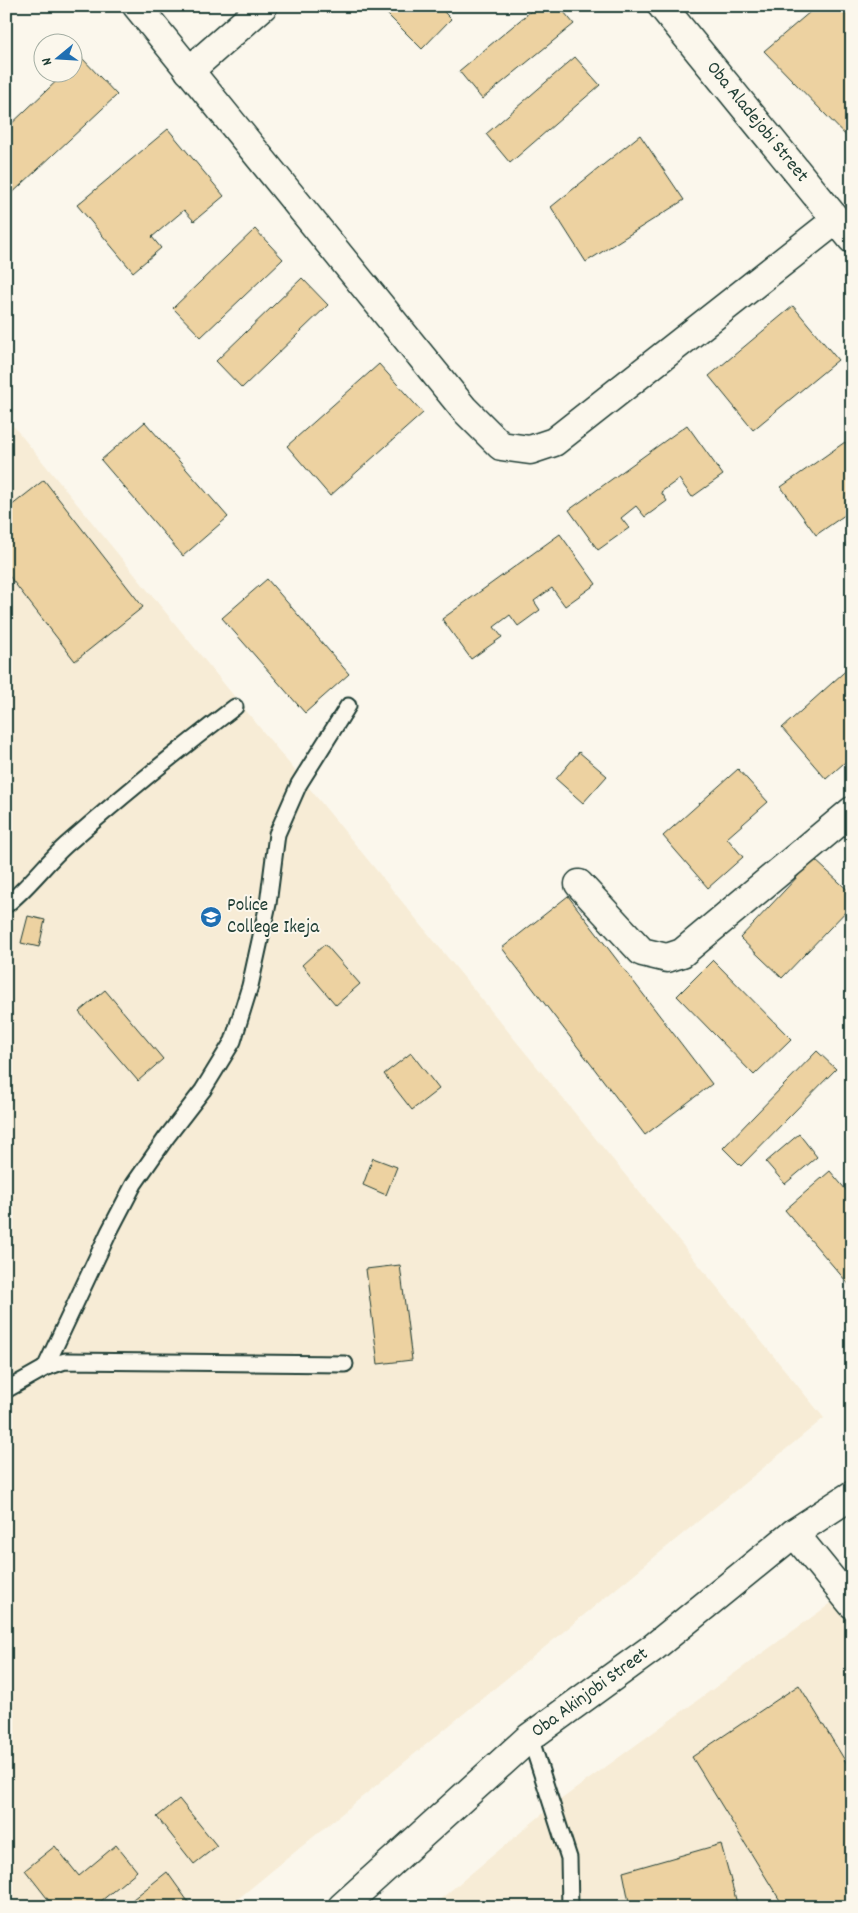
<svg xmlns="http://www.w3.org/2000/svg" width="858" height="1913" viewBox="0 0 858 1913" font-family="Dekko,sans-serif">
  <style>
    .built { fill: #f7ecd6 }
    .building { fill: #edd2a1; stroke: #1f3d34 }
    .lines { fill: none; stroke-linecap: round; stroke-linejoin: round }
    .service-casing { stroke: #1f3d34; stroke-width: 19 }
    .minor-casing { stroke: #1f3d34; stroke-width: 31 }
    .tertiary-casing { stroke: #1f3d34; stroke-width: 31 }
    .service { stroke: #fbf7ec; stroke-width: 15 }
    .minor { stroke: #fbf7ec; stroke-width: 28 }
    .tertiary { stroke: #fbf7ec; stroke-width: 28 }
    .labels { text-anchor: middle; dominant-baseline: central; stroke-width: 4; stroke-linejoin: round; paint-order: stroke }
    .street-label { font-size: 19px; fill: #1f3d34; stroke: #fbf7ec }
    .poi-label { font-size: 19px; fill: #1f3d34; stroke: #fbf7ec; text-anchor: start }
  </style>
  <rect width="100%" height="100%" fill="#fbf7ec"/>
  <filter id="ink" filterUnits="userSpaceOnUse"><feTurbulence type="fractalNoise" baseFrequency=".02" numOctaves="2"/><feDisplacementMap in="SourceGraphic" scale="10" xChannelSelector="R" yChannelSelector="G"/><feConvolveMatrix kernelMatrix="1 2 1 2 8 2 1 2 1" color-interpolation-filters="sRGB"/></filter>
  <g filter="url(#ink)">
    <g class="built">
      <polygon points="6,417 824,1418 228,1907 6,1907"/>
      <polygon points="852,1588 852,1907 431,1907 552,1806"/>
    </g>
    <g class="building">
      <polygon points="379,6 438,6 451,19 422,49"/>
      <polygon points="537,6 559,6 574,24 482,99 459,71"/>
      <polygon points="817,6 852,6 852,142 764,51"/>
      <polygon points="575,57 600,85 510,163 486,134"/>
      <polygon points="82,58 117,95 6,199 6,129 66,72 72,72 72,67"/>
      <polygon points="168,129 224,196 194,221 184,210 152,237 161,248 133,272 77,205"/>
      <polygon points="640,135 684,200 586,262 551,207"/>
      <polygon points="255,229 283,259 201,337 173,308"/>
      <polygon points="302,278 328,305 242,388 216,361"/>
      <polygon points="793,306 838,360 753,430 709,376"/>
      <polygon points="379,364 423,413 330,496 287,446"/>
      <polygon points="145,422 228,517 183,556 101,460"/>
      <polygon points="687,425 723,475 692,497 679,479 661,492 667,501 645,517 636,506 621,518 629,528 598,550 569,510"/>
      <polygon points="845,442 852,452 852,510 816,535 781,487"/>
      <polygon points="44,480 143,607 75,661 6,572 6,510"/>
      <polygon points="560,534 596,584 565,606 552,588 534,601 540,610 518,626 510,615 494,627 502,637 471,659 442,619"/>
      <polygon points="267,579 349,674 305,713 222,618"/>
      <polygon points="852,665 852,756 826,779 782,728"/>
      <polygon points="579,752 607,776 583,803 556,779"/>
      <polygon points="738,769 768,802 727,838 743,857 708,888 663,836"/>
      <polygon points="814,859 852,894 852,905 782,978 740,938"/>
      <polygon points="568,896 712,1084 645,1135 502,948"/>
      <polygon points="28,916 45,920 39,947 21,943"/>
      <polygon points="325,944 360,984 336,1005 302,965"/>
      <polygon points="713,960 791,1039 754,1075 677,996"/>
      <polygon points="105,990 163,1059 138,1081 79,1012"/>
      <polygon points="817,1051 836,1069 741,1166 723,1148"/>
      <polygon points="411,1053 439,1089 412,1110 384,1074"/>
      <polygon points="799,1134 817,1157 785,1184 766,1162"/>
      <polygon points="373,1158 397,1167 386,1195 363,1185"/>
      <polygon points="830,1171 852,1197 852,1288 785,1210"/>
      <polygon points="400,1265 412,1360 378,1364 366,1269"/>
      <polygon points="799,1685 852,1772 852,1905 845,1907 827,1902 817,1907 784,1907 692,1757"/>
      <polygon points="179,1799 217,1846 194,1864 157,1817"/>
      <polygon points="721,1844 738,1907 630,1907 623,1872"/>
      <polygon points="116,1845 137,1871 94,1907 54,1907 25,1870 55,1846 79,1876"/>
      <polygon points="167,1872 192,1907 123,1907"/>
    </g>
    <g class="lines">
      <g class="service-casing">
        <g id="service">
          <path d="M6,905C28,888 45,864 66,845C121,797 177,751 235,707"/>
          <polyline points="45,1368 109,1232 134,1184 166,1138 203,1090 233,1041 250,986 268,904 277,834 299,784 348,706"/>
          <polyline points="6,1390 45,1368 65,1361 345,1364"/>
          <polyline points="530,1737 569,1858 570,1907"/>
        </g>
      </g>
      <g class="minor-casing">
        <g id="minor">
          <polyline points="137,6 464,409 501,446 530,450 554,442 836,220"/>
          <path id="s1" d="M662,6L852,239"/>
          <polyline points="189,71 263,6"/>
          <polyline points="579,884 642,952 667,958 682,953 852,811"/>
          <polyline points="794,1533 852,1604"/>
        </g>
      </g>
      <g class="tertiary-casing">
        <g id="tertiary">
          <path id="s2" d="M342,1907L530,1737L654,1647L794,1533L852,1495"/>
        </g>
      </g>
      <use href="#service" class="service"/>
      <use href="#minor" class="minor"/>
      <use href="#tertiary" class="tertiary"/>
    </g>
  </g>
  <defs>
    <g id="school-disc" transform="scale(1.125)"><circle r="9.5" fill="#1f6fb2" stroke="#fbf7ec"/><path d="M0-5L7-2L0 1L-7-2ZM-4 1L0 2.5L4 1V4Q0 6-4 4Z" fill="#fff"/></g>
  </defs>
  <g fill-rule="evenodd">
    <use href="#school-disc" x="211" y="917"/>
  </g>
  <g class="labels">
    <g class="street-label">
      <text stroke="none"><textPath href="#s1" startOffset="150">Oba Aladejobi Street</textPath></text>
      <text stroke="none"><textPath href="#s2" startOffset="328">Oba Akinjobi Street</textPath></text>
    </g>
    <g class="poi-label">
      <text x="227" y="906">Police<tspan x="227" dy="22">College Ikeja</tspan></text>
    </g>
  </g>
  <rect width="858" height="1913" fill="none" stroke="#fbf7ec" stroke-width="25"/>
  <rect x="12" y="12" width="833" height="1888" fill="none" stroke="#1f3d34" stroke-width="2" filter="url(#ink)"/>
  <g transform="translate(58 58) rotate(252)"><circle r="24" fill="#fbf7ec" stroke="#a3ada2"/>
  <path d="M0-4L9 19L0 12L-9 19Z" fill="#1f6fb2"/>
  <text y="-8" font-size="14" font-weight="bold" text-anchor="middle" fill="#1f3d34">N</text>
  </g>
</svg>
